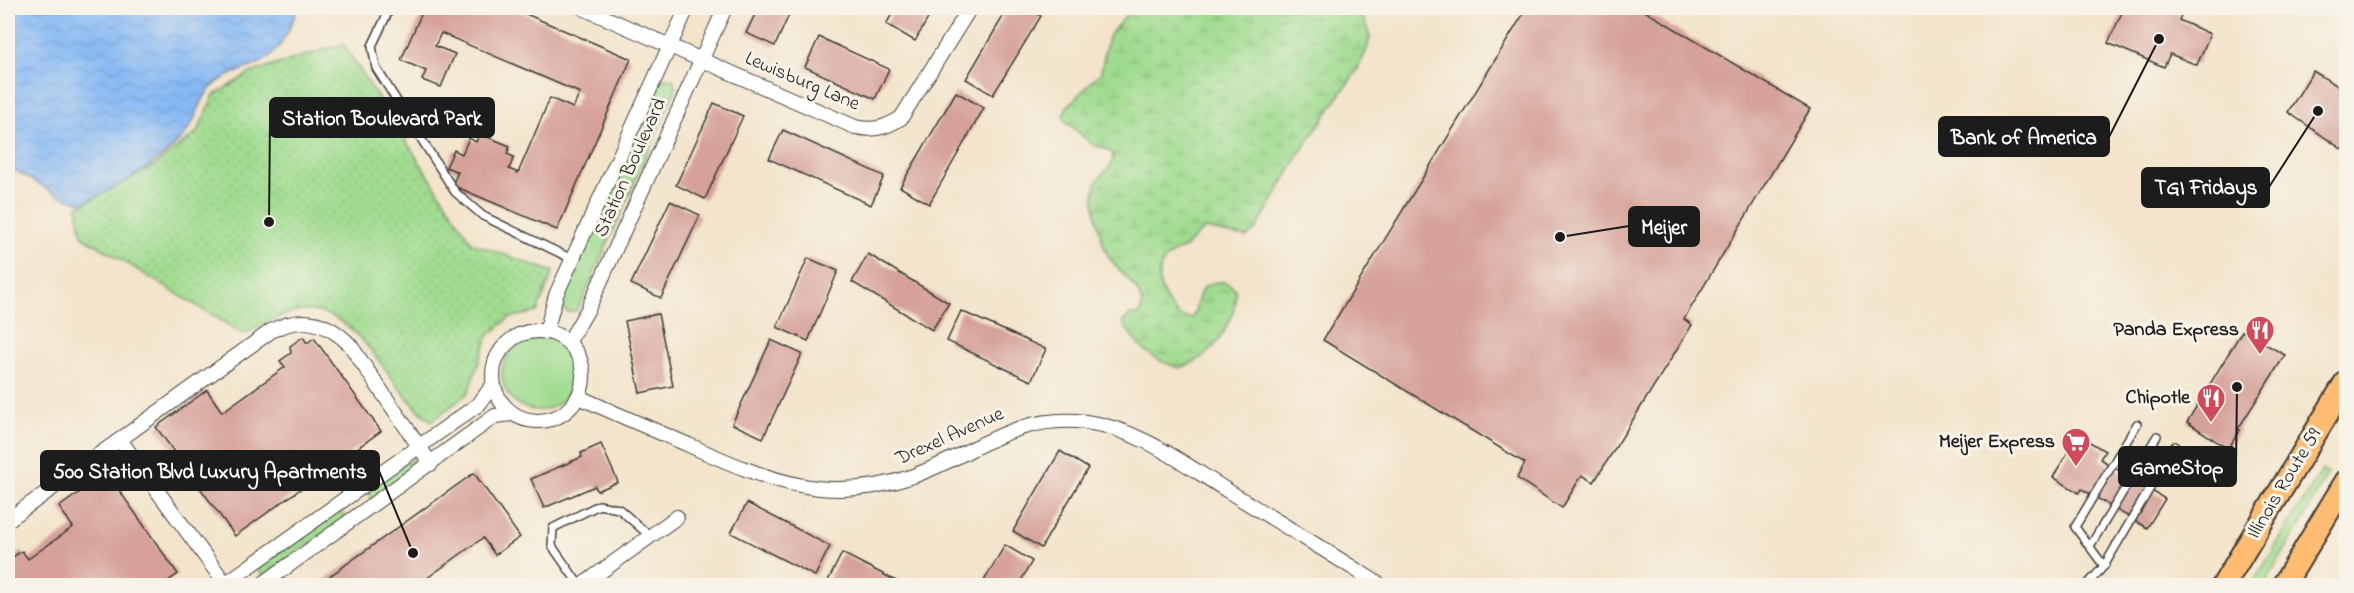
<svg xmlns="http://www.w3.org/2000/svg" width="2354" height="593" viewBox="0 0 2354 593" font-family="'Indie Flower',sans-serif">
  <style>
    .green { fill: #a0dc90; stroke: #5e7c56; stroke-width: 1.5 }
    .wetland { fill: url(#wetland-marsh); stroke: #5e7c56; stroke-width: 1.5 }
    .park { fill: url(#park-dots); stroke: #5e7c56; stroke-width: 1.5 }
    .water { fill: url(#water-waves); stroke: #516a88; stroke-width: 1.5 }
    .building { fill: #d5a199 }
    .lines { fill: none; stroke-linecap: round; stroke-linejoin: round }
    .lane-casing { stroke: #3c3a36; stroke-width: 10 }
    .street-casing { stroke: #3c3a36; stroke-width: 16 }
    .primary-casing { stroke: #3c3a36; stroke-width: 26 }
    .lane { stroke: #fff; stroke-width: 7 }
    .street { stroke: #fff; stroke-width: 14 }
    .primary { stroke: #ffbb71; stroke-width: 22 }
    .labels { text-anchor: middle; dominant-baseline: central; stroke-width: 6; stroke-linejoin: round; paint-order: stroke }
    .street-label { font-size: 20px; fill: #1c1c1c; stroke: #f7f3e8 }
    .poi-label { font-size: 20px; font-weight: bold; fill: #1c1c1c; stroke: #f7f3e8; text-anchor: end }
    .leader { fill: none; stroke: #1c1c1c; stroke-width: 2 }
    .callout-dot { fill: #1c1c1c; stroke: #f7f3e8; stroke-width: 2 }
    .callout { fill: #1c1c1c; stroke: #1c1c1c; stroke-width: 2 }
    .callout-label { font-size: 21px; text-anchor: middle; font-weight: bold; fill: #fff }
  </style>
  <defs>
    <pattern id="wetland-marsh" width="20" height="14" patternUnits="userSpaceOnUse" patternTransform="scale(1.5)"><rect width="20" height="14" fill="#a0dc90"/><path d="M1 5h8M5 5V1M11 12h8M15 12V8" fill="none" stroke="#89bc7c"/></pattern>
    <pattern id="park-dots" width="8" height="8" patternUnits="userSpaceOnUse" patternTransform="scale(1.5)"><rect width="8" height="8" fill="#a0dc90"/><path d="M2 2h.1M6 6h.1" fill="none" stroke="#89bc7c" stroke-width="1.8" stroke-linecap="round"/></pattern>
    <pattern id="water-waves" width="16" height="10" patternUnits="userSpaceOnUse" patternTransform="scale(1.5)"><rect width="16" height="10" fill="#86b9f4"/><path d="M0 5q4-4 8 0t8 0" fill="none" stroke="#739ed1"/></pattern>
  </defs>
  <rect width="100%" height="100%" fill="#f7f3e8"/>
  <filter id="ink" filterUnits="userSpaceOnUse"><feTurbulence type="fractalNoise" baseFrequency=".0167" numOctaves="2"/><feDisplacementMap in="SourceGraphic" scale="12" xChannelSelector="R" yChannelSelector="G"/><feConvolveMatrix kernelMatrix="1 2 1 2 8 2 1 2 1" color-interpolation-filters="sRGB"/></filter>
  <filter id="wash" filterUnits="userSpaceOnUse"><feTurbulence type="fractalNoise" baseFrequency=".008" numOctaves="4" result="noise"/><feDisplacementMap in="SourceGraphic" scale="24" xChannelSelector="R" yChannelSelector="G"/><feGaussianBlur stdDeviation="1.35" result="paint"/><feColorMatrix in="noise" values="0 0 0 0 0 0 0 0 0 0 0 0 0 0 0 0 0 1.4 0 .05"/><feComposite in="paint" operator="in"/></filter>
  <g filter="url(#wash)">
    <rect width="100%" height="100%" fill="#f3e4cb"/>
    <g class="green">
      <polygon points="664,78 673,79 676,89 582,301 576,311 567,312 561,306 562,300 659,82"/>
      <circle cx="538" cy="374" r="36"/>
      <polygon points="417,456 420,465 373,499 365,490"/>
      <polygon points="2322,470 2327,474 2301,524 2264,585 2252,585"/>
      <polygon points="340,509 346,518 263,576 257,568"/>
    </g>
    <path class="wetland" d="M1132,8H1356L1365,22L1370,37L1367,49L1357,70L1303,148L1255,231L1246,237L1205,229C1196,234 1191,243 1184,248C1179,251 1175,251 1171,254C1153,268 1158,287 1169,304C1175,313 1181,319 1192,318C1201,303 1194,285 1218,282C1226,281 1229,284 1235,289C1239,308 1222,341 1207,353C1200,360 1190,364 1181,368C1155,362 1135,346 1123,322L1130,315H1139C1153,291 1111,270 1105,249C1099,231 1090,202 1096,184C1101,171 1114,170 1113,154C1106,146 1095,148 1088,141C1079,134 1077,128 1066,123L1063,116L1067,107L1101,72L1108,37Z"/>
    <path class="park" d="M343,44L472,243L553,272L537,312L509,318L488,336L468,393L432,421C386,390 360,299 294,312C277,315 259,327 243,334L82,236L77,207L154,166L197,132L214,95L250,73Z"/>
    <path class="water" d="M8,8H298C290,27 281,53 260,63C243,71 225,74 211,88C199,100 198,117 187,131C167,160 115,189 82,203L58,195L8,166Z"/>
    <g id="blocks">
      <g class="building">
        <polygon points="424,8 512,8 631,59 557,230 452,185 458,172 446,167 454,150 462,154 469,138 476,142 480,134 510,146 507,154 514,157 509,169 518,173 550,98 573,108 580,93 441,33 435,46 455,54 441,87 422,80 426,71 401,60"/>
        <polygon points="758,8 792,8 775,46 746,33"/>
        <polygon points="896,8 934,8 915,41 886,24"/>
        <polygon points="1008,8 1027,8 1041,16 993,95 966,79"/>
        <polygon points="1527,8 1640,8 1810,109 1684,319 1692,325 1594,482 1582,475 1562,508 1517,478 1525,463 1323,340"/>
        <polygon points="2124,8 2163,8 2181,15 2179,20 2210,34 2197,65 2170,54 2164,67 2108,43"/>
        <polygon points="819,37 889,69 875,99 805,67"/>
        <polygon points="2313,71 2346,91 2346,152 2288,112"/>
        <polygon points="956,92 984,108 929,204 900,187"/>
        <polygon points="714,103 743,116 705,199 676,185"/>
        <polygon points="783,130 884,176 871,205 769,159"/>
        <polygon points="670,201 700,215 661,298 631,284"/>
        <polygon points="868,254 949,303 932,330 852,282"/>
        <polygon points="808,258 838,271 808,341 777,327"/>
        <polygon points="961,311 1046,349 1031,381 947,341"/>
        <polygon points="658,314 673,386 640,393 625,321"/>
        <polygon points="2242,331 2285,355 2238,429 2240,430 2228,449 2187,422"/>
        <polygon points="303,337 307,343 314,338 381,431 235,536 156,427 207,390 222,412 285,367 280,361 291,353 290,346"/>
        <polygon points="771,340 802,354 763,438 732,424"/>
        <polygon points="2078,435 2105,451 2100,459 2165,499 2147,528 2082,489 2079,493 2053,477"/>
        <polygon points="601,444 618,482 597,491 595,486 544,508 531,479 582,457 581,453"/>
        <polygon points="1060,451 1088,468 1041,548 1013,531"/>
        <polygon points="107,473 178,574 161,586 8,586 8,571 13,567 8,560 22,551 28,559 73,527 59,507"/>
        <polygon points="474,473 520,537 495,555 483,538 416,586 316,586"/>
        <polygon points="747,503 830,546 815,576 731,533"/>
        <polygon points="1005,545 1032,561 1018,586 981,586"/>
        <polygon points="842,553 906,586 832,586 827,583"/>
      </g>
    </g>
  </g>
  <g filter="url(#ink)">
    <use href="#blocks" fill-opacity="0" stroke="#3c3a36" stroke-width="1.5"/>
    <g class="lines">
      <g class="lane-casing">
        <g id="lane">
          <polyline points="390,8 372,46 376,68 455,192 483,216 572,259"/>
          <polyline points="2090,546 2157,436"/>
          <polyline points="2104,566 2075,527 2137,424"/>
          <polyline points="580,586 552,546 553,528 599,505 619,509 650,536"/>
          <polyline points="2086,586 2104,566 2175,446"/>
        </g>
      </g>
      <g class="street-casing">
        <g id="street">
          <path d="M583,8L855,127C874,131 885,128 901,118L970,8"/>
          <circle cx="538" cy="376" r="45"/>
          <polyline points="546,332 556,295 687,8"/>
          <polyline points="568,343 588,309 725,8"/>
          <path d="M579,397C616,414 654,430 691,446C767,480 829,506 913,476C975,454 1015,413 1086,422C1139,429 1184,464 1228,491C1279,522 1331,554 1382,586"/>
          <polyline points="120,440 227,586"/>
          <path d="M8,520L271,331C301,315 327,321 350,345L431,464"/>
          <polyline points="222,586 479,404 493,385"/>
          <polyline points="260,586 495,416 512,414"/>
          <polyline points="581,586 677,517"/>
        </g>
      </g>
      <g class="primary-casing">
        <g id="primary">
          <polyline points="2223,586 2346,382"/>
          <polyline points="2283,586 2346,482"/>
        </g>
      </g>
      <use href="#lane" class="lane"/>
      <use href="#street" class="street"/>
      <use href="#primary" class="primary"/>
    </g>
  </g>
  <defs>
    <g id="restaurant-pin" transform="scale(1.5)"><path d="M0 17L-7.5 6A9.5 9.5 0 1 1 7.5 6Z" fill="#d1495b" stroke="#f7f3e8"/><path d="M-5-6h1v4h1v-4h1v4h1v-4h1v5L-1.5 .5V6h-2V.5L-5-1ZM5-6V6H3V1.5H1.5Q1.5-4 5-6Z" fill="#fff"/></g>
    <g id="supermarket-pin" transform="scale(1.5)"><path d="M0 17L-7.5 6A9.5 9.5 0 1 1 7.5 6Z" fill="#d1495b" stroke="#f7f3e8"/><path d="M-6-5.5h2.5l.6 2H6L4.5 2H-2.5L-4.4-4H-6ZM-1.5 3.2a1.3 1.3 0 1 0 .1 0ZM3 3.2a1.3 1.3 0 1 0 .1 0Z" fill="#fff"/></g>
  </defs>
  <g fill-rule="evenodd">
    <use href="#restaurant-pin" x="2260" y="330"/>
    <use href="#restaurant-pin" x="2211" y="398"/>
    <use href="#supermarket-pin" x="2076" y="442"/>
  </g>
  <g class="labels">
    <g class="street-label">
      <text transform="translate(802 82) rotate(23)">Lewisburg Lane</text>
      <text transform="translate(631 168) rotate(-66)">Station Boulevard</text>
      <text transform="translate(950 437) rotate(-24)">Drexel Avenue</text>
      <text transform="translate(2285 484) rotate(-59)">Illinois Route 59</text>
    </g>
    <g class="poi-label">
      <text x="2239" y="330">Panda Express</text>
      <text x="2190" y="398">Chipotle</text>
      <text x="2055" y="442">Meijer Express</text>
    </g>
  </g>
  <path class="leader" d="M269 222L270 118M2159 39L2109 137M2318 111L2269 187M1560 237L1629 226M2237 387L2236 466M413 553L379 471"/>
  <g class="callout-dot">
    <circle cx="269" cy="222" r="6"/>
    <circle cx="2159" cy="39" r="6"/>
    <circle cx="2318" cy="111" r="6"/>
    <circle cx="1560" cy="237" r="6"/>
    <circle cx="2237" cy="387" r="6"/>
    <circle cx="413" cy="553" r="6"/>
  </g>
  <g class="callout">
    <rect x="270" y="98" width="224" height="39" rx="6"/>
    <rect x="1939" y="117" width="170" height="39" rx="6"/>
    <rect x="2142" y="168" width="127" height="39" rx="6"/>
    <rect x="1629" y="207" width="70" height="39" rx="6"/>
    <rect x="2119" y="447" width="117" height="39" rx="6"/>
    <rect x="41" y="451" width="338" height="39" rx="6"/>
  </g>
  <g class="callout-label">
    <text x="382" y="125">Station Boulevard Park</text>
    <text x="2024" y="144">Bank of America</text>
    <text x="2206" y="194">TGI Fridays</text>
    <text x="1664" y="234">Meijer</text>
    <text x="2177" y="474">GameStop</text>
    <text x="210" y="478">500 Station Blvd Luxury Apartments</text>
  </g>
  <rect width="2354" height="593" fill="none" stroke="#f7f3e8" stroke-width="30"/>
</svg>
